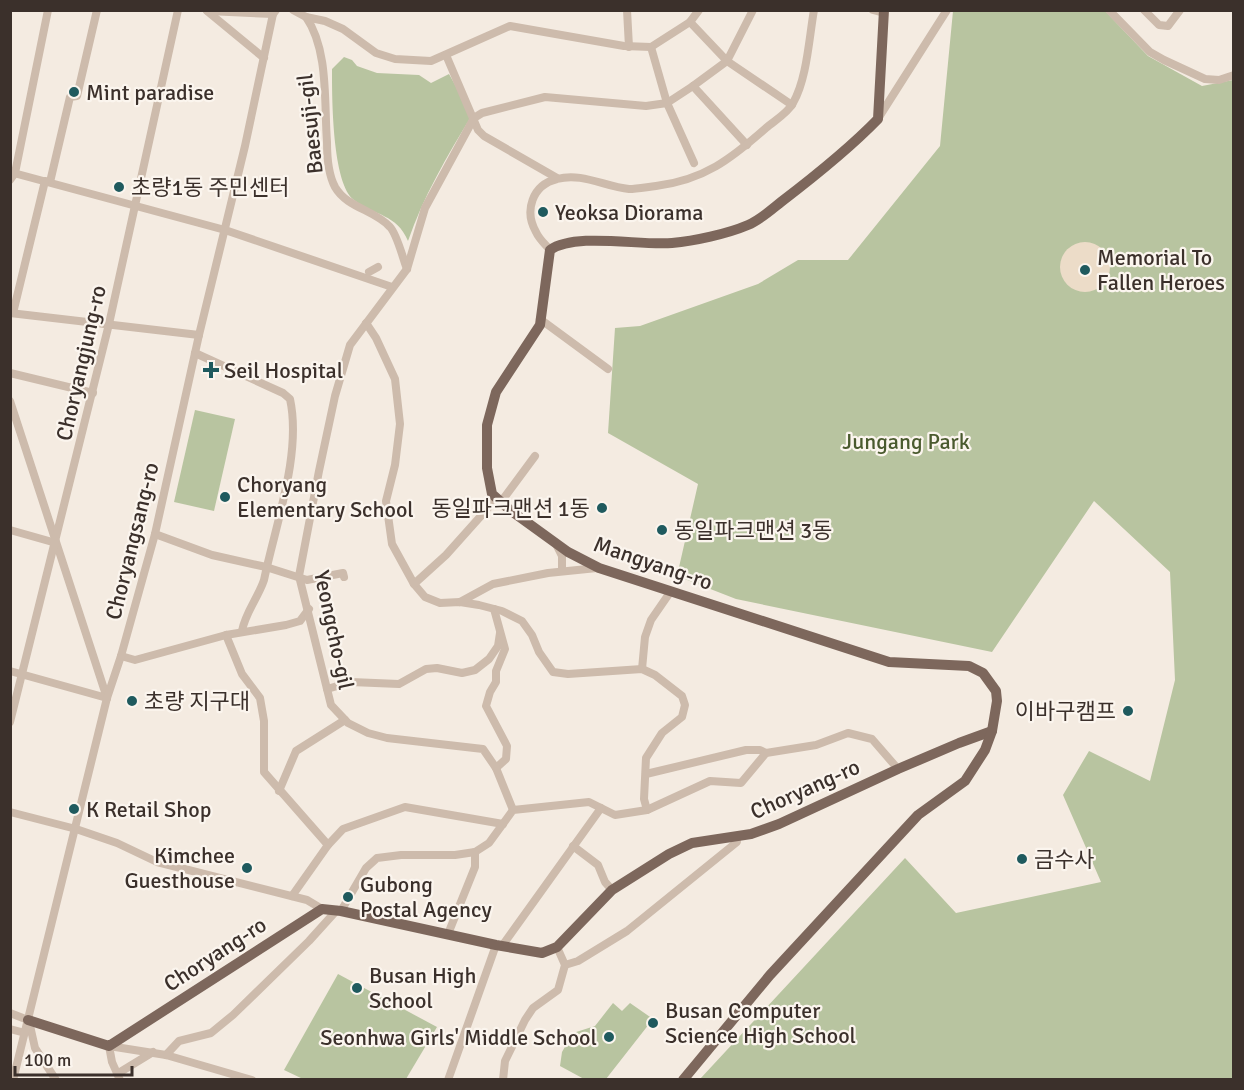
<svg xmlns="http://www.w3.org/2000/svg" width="1244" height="1090" viewBox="0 0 1244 1090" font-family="Signika,'Noto Sans KR',sans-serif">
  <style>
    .green { fill: #b8c4a0 }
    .plaza { fill: #ecdcc8 }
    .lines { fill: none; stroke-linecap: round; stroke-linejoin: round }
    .minor { stroke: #cdbbac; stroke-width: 8 }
    .major { stroke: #7d675c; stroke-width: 10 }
    .poi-dot { fill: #1f5a5e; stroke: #fbf5ee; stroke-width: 2 }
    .labels { text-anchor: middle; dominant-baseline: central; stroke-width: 4.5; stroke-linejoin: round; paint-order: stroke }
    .poi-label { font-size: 22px; fill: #3b302b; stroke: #fbf5ee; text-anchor: start }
    .street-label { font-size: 22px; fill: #3b302b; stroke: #fbf5ee }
    .park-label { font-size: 22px; fill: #4a5a2e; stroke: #fbf5ee }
  </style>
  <rect width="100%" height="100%" fill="#f4ebe1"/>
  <g class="green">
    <polygon points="953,11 1105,11 1148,56 1202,86 1233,80 1233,1079 700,1079 905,858 956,913 1101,882 1063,795 1089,751 1150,781 1175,680 1170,572 1094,501 992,652 736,599 677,576 698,484 608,433 615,328 640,326 758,284 798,260 848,260 940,146"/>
    <path d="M344,57L352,60L357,66L377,73L419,75L431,83L449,74L472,115C447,156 423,197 408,241C397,214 375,216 354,200C332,184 332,97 332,69Z"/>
    <polygon points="195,410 235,419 214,511 174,502"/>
    <polygon points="338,974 437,1027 406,1079 303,1079 284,1070"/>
    <polygon points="613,1003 622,1011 630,1003 653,1019 606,1079 584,1079 560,1066 562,1052 573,1033 595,1026"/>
  </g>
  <circle class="plaza" cx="1085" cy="267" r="25"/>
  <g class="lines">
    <g class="minor">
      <polyline points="293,10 306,17 325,21 343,29 376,53 395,59 431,61 510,26 624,46 651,47"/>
      <polyline points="627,10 629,47"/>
      <polyline points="873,10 884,13"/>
      <polyline points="1109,10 1150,52 1164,60 1205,79 1219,80 1234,75"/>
      <polyline points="1144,10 1159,25 1168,26 1180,10"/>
      <polyline points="207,11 264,58"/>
      <polyline points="208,11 273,14"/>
      <path d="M306,17C329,50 324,104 327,142C327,156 328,174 335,187C347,208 375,210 390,227C397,234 403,259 407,269"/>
      <polyline points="690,22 727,61 792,105"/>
      <polyline points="651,47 667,103 694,163"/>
      <polyline points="651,47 690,22 699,10"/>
      <polyline points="446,55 478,130 484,136 557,178"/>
      <polyline points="693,86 747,145"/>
      <polyline points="879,117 947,10"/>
      <polyline points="10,172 225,230 392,287"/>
      <polyline points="10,180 15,173 48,10"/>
      <polyline points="50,182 70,97 77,96 97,10"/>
      <path d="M550,250C545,244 539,239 536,232C524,211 532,185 557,179C582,172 605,187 629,189C637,189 647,187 656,186C704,180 731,159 766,128C774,121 788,113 793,103C807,79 809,38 814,10"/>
      <polyline points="369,272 378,267"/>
      <polyline points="10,313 199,335"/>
      <polyline points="13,313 45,181"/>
      <polyline points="540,319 608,369"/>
      <polyline points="366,323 376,338 395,379 400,424 395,465 386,501 392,544 414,584 425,597 440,603 460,602 479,605 502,611 522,621 532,635 539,652 553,672 568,674 642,669 655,675 682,696 685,705 682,717 662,733 646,758 644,799 647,810"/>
      <path d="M195,353L283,393L290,399C302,454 275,526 264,580C258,598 245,613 242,631"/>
      <polyline points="10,373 93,393"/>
      <polyline points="10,401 107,698"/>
      <polyline points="501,502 535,456"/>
      <polyline points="10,530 56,543"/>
      <polyline points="155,534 212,555 266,567 307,580 343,573 344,577"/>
      <polyline points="556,544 562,556 562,571"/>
      <polyline points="414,584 446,555 497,498"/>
      <polyline points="460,602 493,584 548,573 597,568"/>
      <polyline points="494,609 505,649 496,671 496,682 490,692 486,706 507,746 506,759 496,768"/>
      <polyline points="226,635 242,674 260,698 264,721 264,772 328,845"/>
      <polyline points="121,656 135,660 226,635 286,625 300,621 309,609"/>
      <polyline points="642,669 645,637 651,620 671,591"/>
      <polyline points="10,671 107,698"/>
      <polyline points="327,689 351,682 399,684 426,669 437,668 462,673 475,670 489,659 498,646 500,633"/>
      <polyline points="10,722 109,324 178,10"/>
      <polyline points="646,774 746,750 760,750 766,753"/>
      <polyline points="279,791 296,751 345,720"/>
      <polyline points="513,810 496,768 483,749 387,738 368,733 348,723 331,705 299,576 319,471 335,396 350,345 407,269 425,208 474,118 482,113 545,97 646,106 667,103 693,86 727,61 753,10"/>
      <polyline points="10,812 76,829 117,843 157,862 307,900 322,909"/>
      <polyline points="573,846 598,865 605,882 612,890"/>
      <polyline points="292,896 328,845 343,829 405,807 503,824"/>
      <polyline points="341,911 366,868 377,858 401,855 455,855 475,852 489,843 513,810 589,802 615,815 647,810 710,781 741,783 766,753 816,745 848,733 872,739 898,769"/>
      <polyline points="448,934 475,867 475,852"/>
      <polyline points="502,946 601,808"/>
      <polyline points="565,965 578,961 627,931 737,842 736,836"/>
      <polyline points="10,1013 28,1020"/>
      <polyline points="29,1021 35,1048 56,1080"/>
      <polyline points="10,1029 25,1033"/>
      <polyline points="166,1055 179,1041 211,1033 233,1015 309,941 337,910"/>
      <polyline points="117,1074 153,1052"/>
      <polyline points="13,1080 107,698 121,656 155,534 199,335 245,146 273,14 276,10"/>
      <polyline points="120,1080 112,1062 109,1046 166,1055 252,1080"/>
      <polyline points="448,1080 496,945"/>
      <polyline points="503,1080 505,1061 525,1020 533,1008 558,990 565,965 557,947"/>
    </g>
    <g class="major">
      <polyline points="28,1020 109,1046 322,909 341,911 496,945 542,953 557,947 612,890 669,854 692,843 751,834 779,824 898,769 959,743 992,731"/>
      <path d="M683,1080L770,975L918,815L965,781L985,750L992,731L997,701L996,691L983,673L969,666L889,662L599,568L568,552L510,510L492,494L487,468V425L496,392L540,325L550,250C576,232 640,246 672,243C694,241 727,234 748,225C760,220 771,210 781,202C815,176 849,149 878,119L884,10"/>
    </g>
  </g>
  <g class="poi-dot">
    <circle cx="74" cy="92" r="6"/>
    <circle cx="119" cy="187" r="6"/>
    <circle cx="543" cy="212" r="6"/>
    <circle cx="1085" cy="270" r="6"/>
    <path d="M208 361h6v6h6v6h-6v6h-6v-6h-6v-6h6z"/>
    <circle cx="225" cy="497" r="6"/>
    <circle cx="602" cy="508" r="6"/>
    <circle cx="662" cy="530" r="6"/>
    <circle cx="132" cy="701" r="6"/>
    <circle cx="1128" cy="711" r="6"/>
    <circle cx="74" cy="809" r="6"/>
    <circle cx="1022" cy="859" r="6"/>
    <circle cx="247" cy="868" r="6"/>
    <circle cx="348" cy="897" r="6"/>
    <circle cx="357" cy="988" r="6"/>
    <circle cx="653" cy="1023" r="6"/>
    <circle cx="609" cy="1037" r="6"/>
  </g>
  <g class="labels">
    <g class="poi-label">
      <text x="86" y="92">Mint paradise</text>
      <text x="131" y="187">초량1동 주민센터</text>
      <text x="555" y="212">Yeoksa Diorama</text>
      <text x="1097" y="257">Memorial To<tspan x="1097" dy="25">Fallen Heroes</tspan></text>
      <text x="224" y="370">Seil Hospital</text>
      <text x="237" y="484">Choryang<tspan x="237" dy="25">Elementary School</tspan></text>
      <text x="590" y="508" text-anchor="end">동일파크맨션 1동</text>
      <text x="674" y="530">동일파크맨션 3동</text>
      <text x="144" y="701">초량 지구대</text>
      <text x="1116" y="711" text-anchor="end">이바구캠프</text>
      <text x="86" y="809">K Retail Shop</text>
      <text x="235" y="855" text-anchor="end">Kimchee<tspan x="235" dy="25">Guesthouse</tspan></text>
      <text x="1034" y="859">금수사</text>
      <text x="360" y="884">Gubong<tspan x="360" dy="25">Postal Agency</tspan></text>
      <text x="369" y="975">Busan High<tspan x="369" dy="25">School</tspan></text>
      <text x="665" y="1010">Busan Computer<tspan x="665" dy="25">Science High School</tspan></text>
      <text x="597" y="1037" text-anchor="end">Seonhwa Girls' Middle School</text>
    </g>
    <g class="street-label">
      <text transform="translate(310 124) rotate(-96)">Baesuji-gil</text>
      <text transform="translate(81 363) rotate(-77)">Choryangjung-ro</text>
      <text transform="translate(132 541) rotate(-76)">Choryangsang-ro</text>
      <text transform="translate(653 563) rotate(19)">Mangyang-ro</text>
      <text transform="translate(334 630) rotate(78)">Yeongcho-gil</text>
      <text transform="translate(805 789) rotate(-24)">Choryang-ro</text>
      <text transform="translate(215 954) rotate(-33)">Choryang-ro</text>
    </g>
    <g class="park-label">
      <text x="906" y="441">Jungang Park</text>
    </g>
  </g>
  <rect width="1244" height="1090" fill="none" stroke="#3b302b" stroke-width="24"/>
  <path d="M15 1066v9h117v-9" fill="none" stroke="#3b302b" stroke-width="3"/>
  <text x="24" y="1066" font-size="18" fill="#3b302b" stroke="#fbf5ee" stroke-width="4.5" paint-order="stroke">100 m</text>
</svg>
